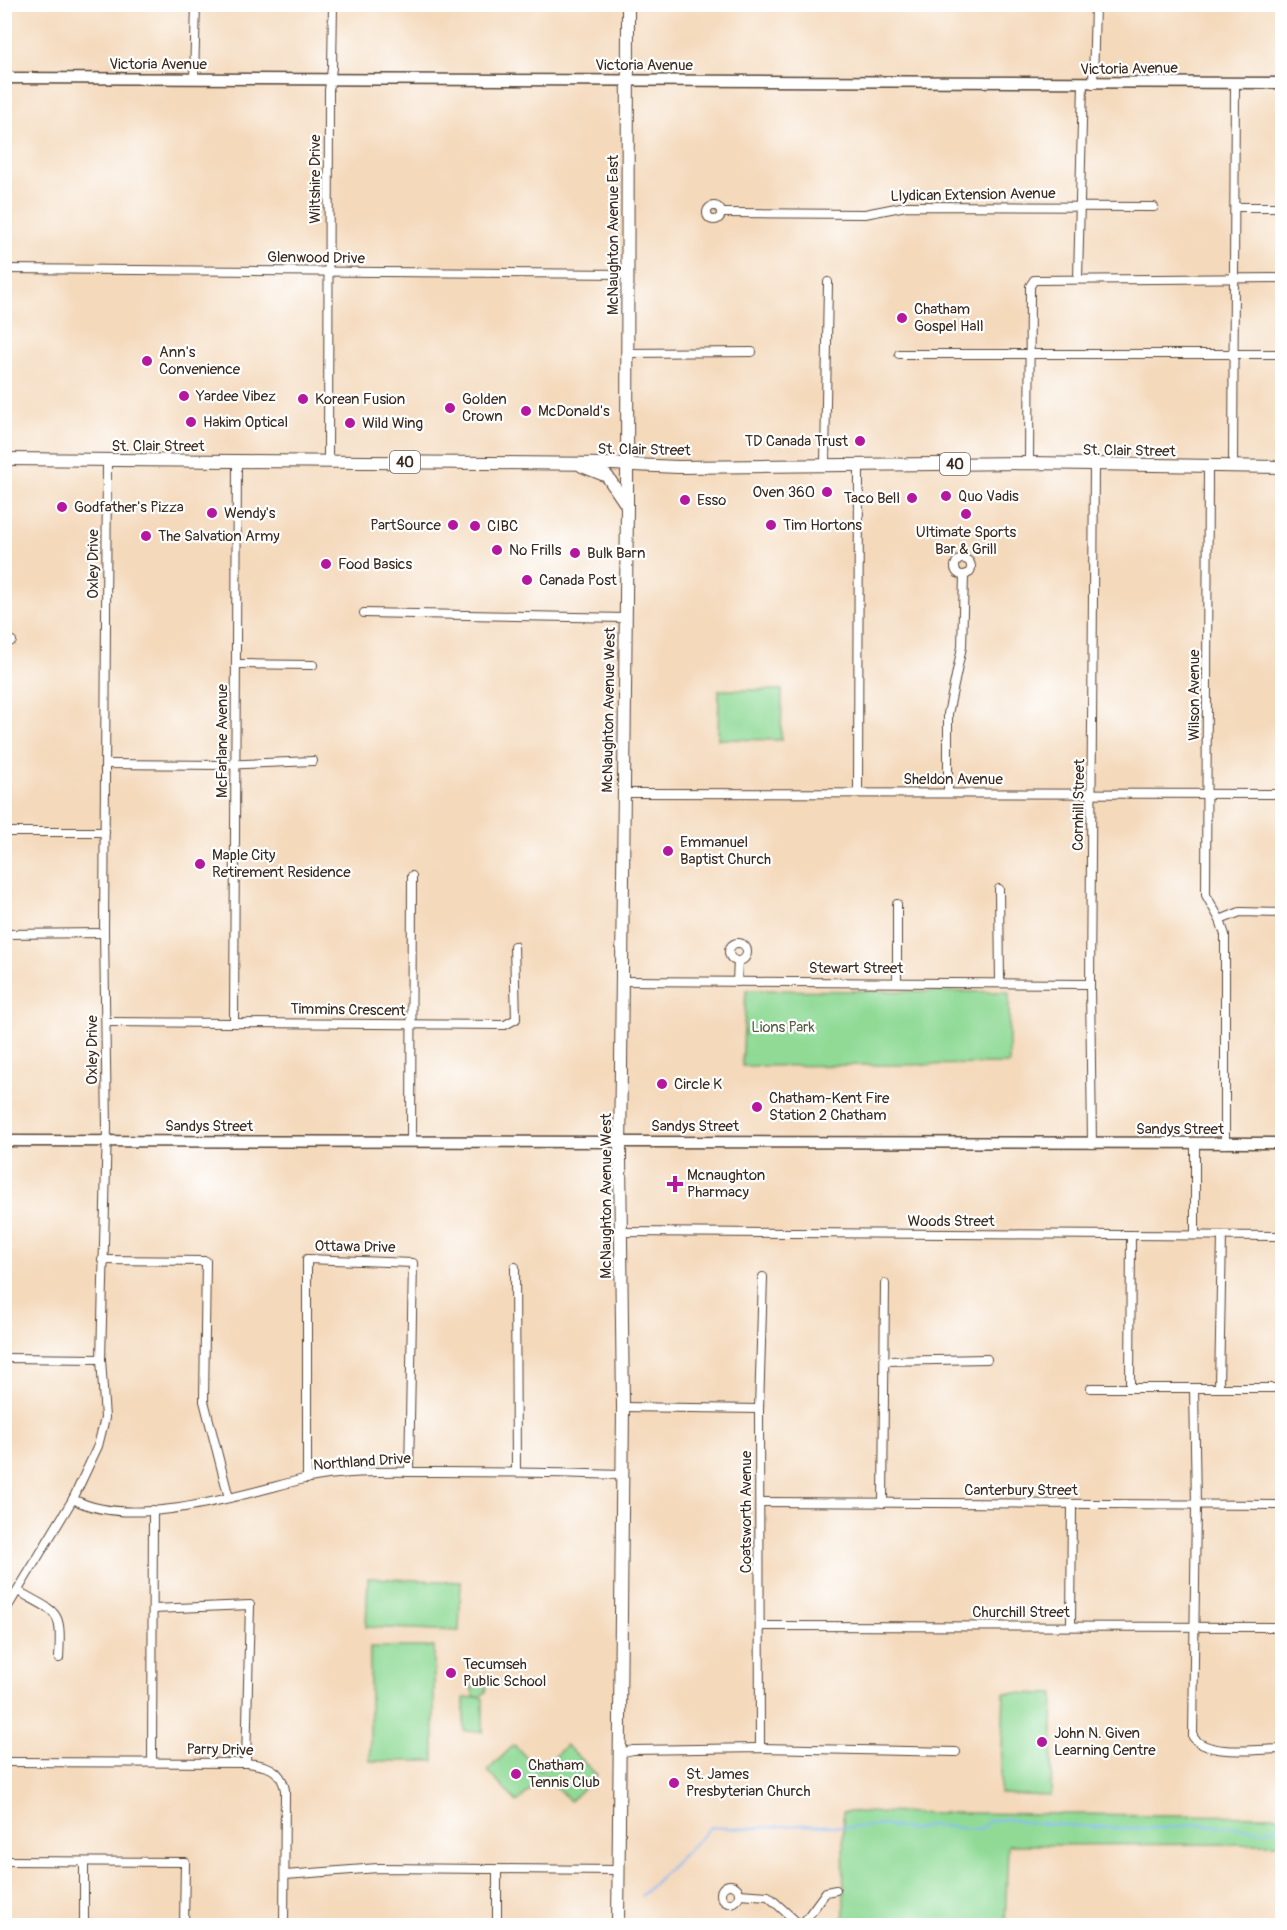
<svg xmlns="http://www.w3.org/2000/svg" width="1287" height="1930" viewBox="0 0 1287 1930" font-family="Pangolin,sans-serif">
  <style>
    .green { fill: #90da96; stroke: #66825a; stroke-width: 1.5 }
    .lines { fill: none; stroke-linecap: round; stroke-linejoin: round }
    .stream { stroke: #88baf5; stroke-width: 2 }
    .minor-casing { stroke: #574436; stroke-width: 10 }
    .tertiary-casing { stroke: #574436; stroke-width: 13 }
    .secondary-casing { stroke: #574436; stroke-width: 14 }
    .primary-casing { stroke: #574436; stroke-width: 14 }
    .minor { stroke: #fff; stroke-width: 8 }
    .tertiary { stroke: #fff; stroke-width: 10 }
    .secondary { stroke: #fff; stroke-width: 12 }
    .primary { stroke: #fff; stroke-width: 12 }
    .poi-dot { fill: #b5179e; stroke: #fff; stroke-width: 2 }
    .labels { text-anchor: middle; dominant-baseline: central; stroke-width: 4.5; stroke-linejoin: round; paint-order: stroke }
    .shield { fill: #fff; stroke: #766a62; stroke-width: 1.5 }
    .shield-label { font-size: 14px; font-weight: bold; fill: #3b2a1e }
    .street-label { font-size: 15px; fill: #3b2a1e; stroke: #fff }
    .poi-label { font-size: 15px; fill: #3b2a1e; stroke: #fff; text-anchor: start }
    .park-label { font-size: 15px; fill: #545f42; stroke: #fff }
  </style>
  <rect width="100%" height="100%" fill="#fff"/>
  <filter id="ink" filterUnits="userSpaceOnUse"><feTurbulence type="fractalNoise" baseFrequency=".0167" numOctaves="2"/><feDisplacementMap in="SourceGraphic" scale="12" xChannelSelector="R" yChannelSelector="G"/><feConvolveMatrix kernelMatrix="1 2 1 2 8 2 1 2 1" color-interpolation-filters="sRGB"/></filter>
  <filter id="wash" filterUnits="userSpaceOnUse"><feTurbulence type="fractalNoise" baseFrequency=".008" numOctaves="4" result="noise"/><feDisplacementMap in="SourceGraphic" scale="24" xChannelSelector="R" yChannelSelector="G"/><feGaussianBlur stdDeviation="1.35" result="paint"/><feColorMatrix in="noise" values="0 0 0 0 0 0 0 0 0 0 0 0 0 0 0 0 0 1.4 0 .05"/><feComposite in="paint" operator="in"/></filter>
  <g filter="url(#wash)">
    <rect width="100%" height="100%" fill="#f4d9bb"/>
    <g class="green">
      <polygon points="719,690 782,690 781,740 718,739"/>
      <polygon points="746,990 1009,992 1009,1064 742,1066"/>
      <polygon points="368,1578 461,1582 459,1631 366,1627"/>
      <rect x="370" y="1647" width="64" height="114"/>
      <polygon points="475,1684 487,1687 486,1692 479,1697 483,1698 483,1732 464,1731 464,1698 478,1697 474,1696 471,1687"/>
      <polygon points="1004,1693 1054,1694 1051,1796 1000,1794"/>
      <polygon points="514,1745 540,1771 566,1745 597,1775 570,1801 545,1776 517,1802 487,1771"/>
      <polygon points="843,1812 1282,1816 1282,1844 1008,1845 1005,1925 844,1925"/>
    </g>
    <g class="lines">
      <polyline class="stream" points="641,1896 711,1827 742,1829 801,1825 864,1827 882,1825 913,1830 931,1825 981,1829 989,1821 1005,1819 1032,1823 1114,1828 1164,1828 1196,1824 1265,1830 1282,1826"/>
    </g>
  </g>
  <g filter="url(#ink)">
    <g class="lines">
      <g class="minor-casing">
        <g id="minor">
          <polyline points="194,79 196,4"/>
          <polyline points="1093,84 1095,4"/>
          <circle cx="714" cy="213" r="7"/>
          <polyline points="1235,207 1282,207"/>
          <polyline points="722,213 865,214 906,206 1154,207"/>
          <polyline points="4,269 628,274"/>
          <polyline points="1078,278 1083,84"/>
          <polyline points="628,353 752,352"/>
          <polyline points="899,354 1282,354"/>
          <polyline points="328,462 329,90 332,68 333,4"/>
          <polyline points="1029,463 1030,286 1034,280 1282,278"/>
          <polyline points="825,464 828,282"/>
          <polyline points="1208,467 1206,895 1220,920 1225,935 1225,1144"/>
          <polyline points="1233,467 1235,83"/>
          <circle cx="963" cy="567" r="8"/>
          <polyline points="364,613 625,618"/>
          <polyline points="4,642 12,641"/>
          <polyline points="236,664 313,665"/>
          <polyline points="4,737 6,737"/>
          <polyline points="106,764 221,765 313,761"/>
          <polyline points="623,793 1282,794"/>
          <polyline points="858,793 859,465"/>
          <polyline points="948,793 948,714 962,647 964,576"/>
          <polyline points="4,832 105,832"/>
          <polyline points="999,889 1000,983"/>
          <polyline points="897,904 897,981"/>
          <polyline points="1220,920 1240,912 1282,913"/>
          <polyline points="4,934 104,933"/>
          <circle cx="738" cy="952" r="9"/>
          <polyline points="623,981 1090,984"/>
          <polyline points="737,982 738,961"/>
          <polyline points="106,1022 505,1025 516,1019 514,946"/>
          <polyline points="234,1022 237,461"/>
          <polyline points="411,1141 412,876"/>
          <polyline points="1092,1144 1090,984 1094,466"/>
          <polyline points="620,1232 1282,1236"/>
          <polyline points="1195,1235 1195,1145"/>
          <polyline points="102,1260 206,1261 204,1401 229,1498"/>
          <polyline points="515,1267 516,1472"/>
          <polyline points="4,1358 101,1359"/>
          <polyline points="885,1361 987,1359"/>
          <polyline points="1130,1386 1131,1235"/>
          <polyline points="1219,1386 1222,1236"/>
          <polyline points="1091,1388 1282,1388"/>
          <path d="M1194,1388L1196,1505L1193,1737C1207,1757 1259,1749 1282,1749"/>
          <polyline points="623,1407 759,1409"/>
          <polyline points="307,1479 307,1259 413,1263 409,1472"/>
          <path d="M73,1499C132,1531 242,1494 304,1479C346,1470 392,1472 435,1472C498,1472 560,1473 622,1475"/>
          <polyline points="760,1502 1282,1505"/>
          <polyline points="883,1503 885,1284"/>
          <path d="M18,1591C58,1614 62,1608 59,1658"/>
          <polyline points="153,1609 250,1605 246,1763"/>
          <polyline points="4,1613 73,1499 98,1446 105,1418 101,1359 107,1128 104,933 107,461"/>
          <polyline points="760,1626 1282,1627"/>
          <polyline points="1071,1626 1072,1504"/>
          <polyline points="760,1748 759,1409 763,1277"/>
          <polyline points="620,1753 633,1750 760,1748 956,1752"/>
          <path d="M4,1762L246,1763C266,1765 281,1768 285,1790L284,1926"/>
          <polyline points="152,1762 153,1510"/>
          <polyline points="4,1861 185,1862 184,1926"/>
          <polyline points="84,1862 84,1926"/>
          <polyline points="285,1875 378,1868 618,1870"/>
          <circle cx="730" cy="1894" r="9"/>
          <polyline points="739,1894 768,1896 801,1926"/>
          <polyline points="497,1926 497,1870"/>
          <polyline points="801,1926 826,1892 836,1890"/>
        </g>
      </g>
      <g class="tertiary-casing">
        <g id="tertiary">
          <polyline points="4,78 1282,83"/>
          <polyline points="4,1141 1282,1143"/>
        </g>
      </g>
      <g class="secondary-casing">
        <g id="secondary">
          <polyline points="582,466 607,476 626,504"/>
          <polyline points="618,1926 623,1407 620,1158 627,505 628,4"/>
        </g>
      </g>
      <g class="primary-casing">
        <polyline id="primary" points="4,459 611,464 678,467 1029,463 1282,467"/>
      </g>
      <use href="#minor" class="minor"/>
      <use href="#tertiary" class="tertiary"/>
      <use href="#secondary" class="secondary"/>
      <use href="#primary" class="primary"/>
    </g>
  </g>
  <g class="poi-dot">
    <circle cx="902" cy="318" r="6"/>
    <circle cx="147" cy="361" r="6"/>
    <circle cx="184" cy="396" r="6"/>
    <circle cx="303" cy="399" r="6"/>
    <circle cx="450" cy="408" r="6"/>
    <circle cx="526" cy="411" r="6"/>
    <circle cx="191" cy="422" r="6"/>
    <circle cx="350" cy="423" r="6"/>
    <circle cx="860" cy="441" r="6"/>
    <circle cx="827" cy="492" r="6"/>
    <circle cx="946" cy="496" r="6"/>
    <circle cx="912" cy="498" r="6"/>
    <circle cx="685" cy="500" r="6"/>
    <circle cx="62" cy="507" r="6"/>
    <circle cx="212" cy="513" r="6"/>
    <circle cx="966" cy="514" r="6"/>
    <circle cx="453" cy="525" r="6"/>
    <circle cx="771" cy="525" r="6"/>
    <circle cx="475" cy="526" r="6"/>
    <circle cx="146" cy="536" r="6"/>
    <circle cx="497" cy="550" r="6"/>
    <circle cx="575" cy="553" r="6"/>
    <circle cx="326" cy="564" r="6"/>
    <circle cx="527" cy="580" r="6"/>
    <circle cx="668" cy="851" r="6"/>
    <circle cx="200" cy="864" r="6"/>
    <circle cx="662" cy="1084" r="6"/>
    <circle cx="757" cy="1107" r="6"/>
    <path d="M672 1175h6v6h6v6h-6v6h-6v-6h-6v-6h6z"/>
    <circle cx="451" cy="1673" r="6"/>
    <circle cx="1042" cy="1742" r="6"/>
    <circle cx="516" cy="1774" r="6"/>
    <circle cx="674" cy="1783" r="6"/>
  </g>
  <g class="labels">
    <g class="shield">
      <rect x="390" y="451" width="30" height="22" rx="4.5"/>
      <rect x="940" y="453" width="30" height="22" rx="4.5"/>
    </g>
    <g class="shield-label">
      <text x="405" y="462">40</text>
      <text x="955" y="464">40</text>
    </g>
    <g class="street-label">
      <text x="158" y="64">Victoria Avenue</text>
      <text x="644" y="65">Victoria Avenue</text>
      <text transform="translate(1129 69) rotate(-1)">Victoria Avenue</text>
      <text transform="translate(315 179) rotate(-90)">Wiltshire Drive</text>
      <text transform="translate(973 195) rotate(-1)">Llydican Extension Avenue</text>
      <text transform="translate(613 235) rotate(-90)">McNaughton Avenue East</text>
      <text transform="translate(316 258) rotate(1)">Glenwood Drive</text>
      <text x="158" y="446">St. Clair Street</text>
      <text transform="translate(644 450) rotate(1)">St. Clair Street</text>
      <text transform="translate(1129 451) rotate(1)">St. Clair Street</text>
      <text transform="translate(93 564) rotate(-90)">Oxley Drive</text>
      <text transform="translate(1194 695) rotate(-90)">Wilson Avenue</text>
      <text transform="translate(609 710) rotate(-89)">McNaughton Avenue West</text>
      <text transform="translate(222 741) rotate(-90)">McFarlane Avenue</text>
      <text x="953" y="779">Sheldon Avenue</text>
      <text transform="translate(1079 805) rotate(-89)">Cornhill Street</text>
      <text x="856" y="968">Stewart Street</text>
      <text transform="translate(348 1010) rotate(1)">Timmins Crescent</text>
      <text transform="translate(92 1050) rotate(-90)">Oxley Drive</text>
      <text x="209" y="1126">Sandys Street</text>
      <text x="695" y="1126">Sandys Street</text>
      <text x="1180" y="1129">Sandys Street</text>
      <text transform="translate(606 1196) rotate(-90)">McNaughton Avenue West</text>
      <text x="951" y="1221">Woods Street</text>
      <text transform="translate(355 1247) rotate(1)">Ottawa Drive</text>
      <text transform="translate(362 1462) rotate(-4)">Northland Drive</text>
      <text x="1021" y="1490">Canterbury Street</text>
      <text transform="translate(746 1512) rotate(-90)">Coatsworth Avenue</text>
      <text x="1021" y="1612">Churchill Street</text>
      <text transform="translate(220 1750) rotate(1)">Parry Drive</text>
    </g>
    <g class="poi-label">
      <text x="914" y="309">Chatham<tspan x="914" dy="17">Gospel Hall</tspan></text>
      <text x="159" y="352">Ann's<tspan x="159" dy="17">Convenience</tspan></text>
      <text x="196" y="396">Yardee Vibez</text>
      <text x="315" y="399">Korean Fusion</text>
      <text x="462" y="399">Golden<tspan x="462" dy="17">Crown</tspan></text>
      <text x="538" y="411">McDonald's</text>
      <text x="203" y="422">Hakim Optical</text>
      <text x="362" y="423">Wild Wing</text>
      <text x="848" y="441" text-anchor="end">TD Canada Trust</text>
      <text x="815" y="492" text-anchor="end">Oven 360</text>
      <text x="958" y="496">Quo Vadis</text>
      <text x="900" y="498" text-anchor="end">Taco Bell</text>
      <text x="697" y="500">Esso</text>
      <text x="74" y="507">Godfather's Pizza</text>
      <text x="224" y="513">Wendy's</text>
      <text x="441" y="525" text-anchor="end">PartSource</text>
      <text x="783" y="525">Tim Hortons</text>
      <text x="487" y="526">CIBC</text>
      <text x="966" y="532" text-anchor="middle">Ultimate Sports<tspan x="966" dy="17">Bar &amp; Grill</tspan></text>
      <text x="158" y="536">The Salvation Army</text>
      <text x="509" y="550">No Frills</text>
      <text x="587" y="553">Bulk Barn</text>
      <text x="338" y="564">Food Basics</text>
      <text x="539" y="580">Canada Post</text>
      <text x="680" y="842">Emmanuel<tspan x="680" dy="17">Baptist Church</tspan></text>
      <text x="212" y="855">Maple City<tspan x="212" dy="17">Retirement Residence</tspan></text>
      <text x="674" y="1084">Circle K</text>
      <text x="769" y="1098">Chatham-Kent Fire<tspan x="769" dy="17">Station 2 Chatham</tspan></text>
      <text x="687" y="1175">Mcnaughton<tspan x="687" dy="17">Pharmacy</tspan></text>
      <text x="463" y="1664">Tecumseh<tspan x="463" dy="17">Public School</tspan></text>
      <text x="1054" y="1733">John N. Given<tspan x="1054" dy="17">Learning Centre</tspan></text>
      <text x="528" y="1765">Chatham<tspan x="528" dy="17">Tennis Club</tspan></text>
      <text x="686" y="1774">St. James<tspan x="686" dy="17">Presbyterian Church</tspan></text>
    </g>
    <g class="park-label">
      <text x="783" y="1027">Lions Park</text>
    </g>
  </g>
  <rect width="1287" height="1930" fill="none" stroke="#fff" stroke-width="24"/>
</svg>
